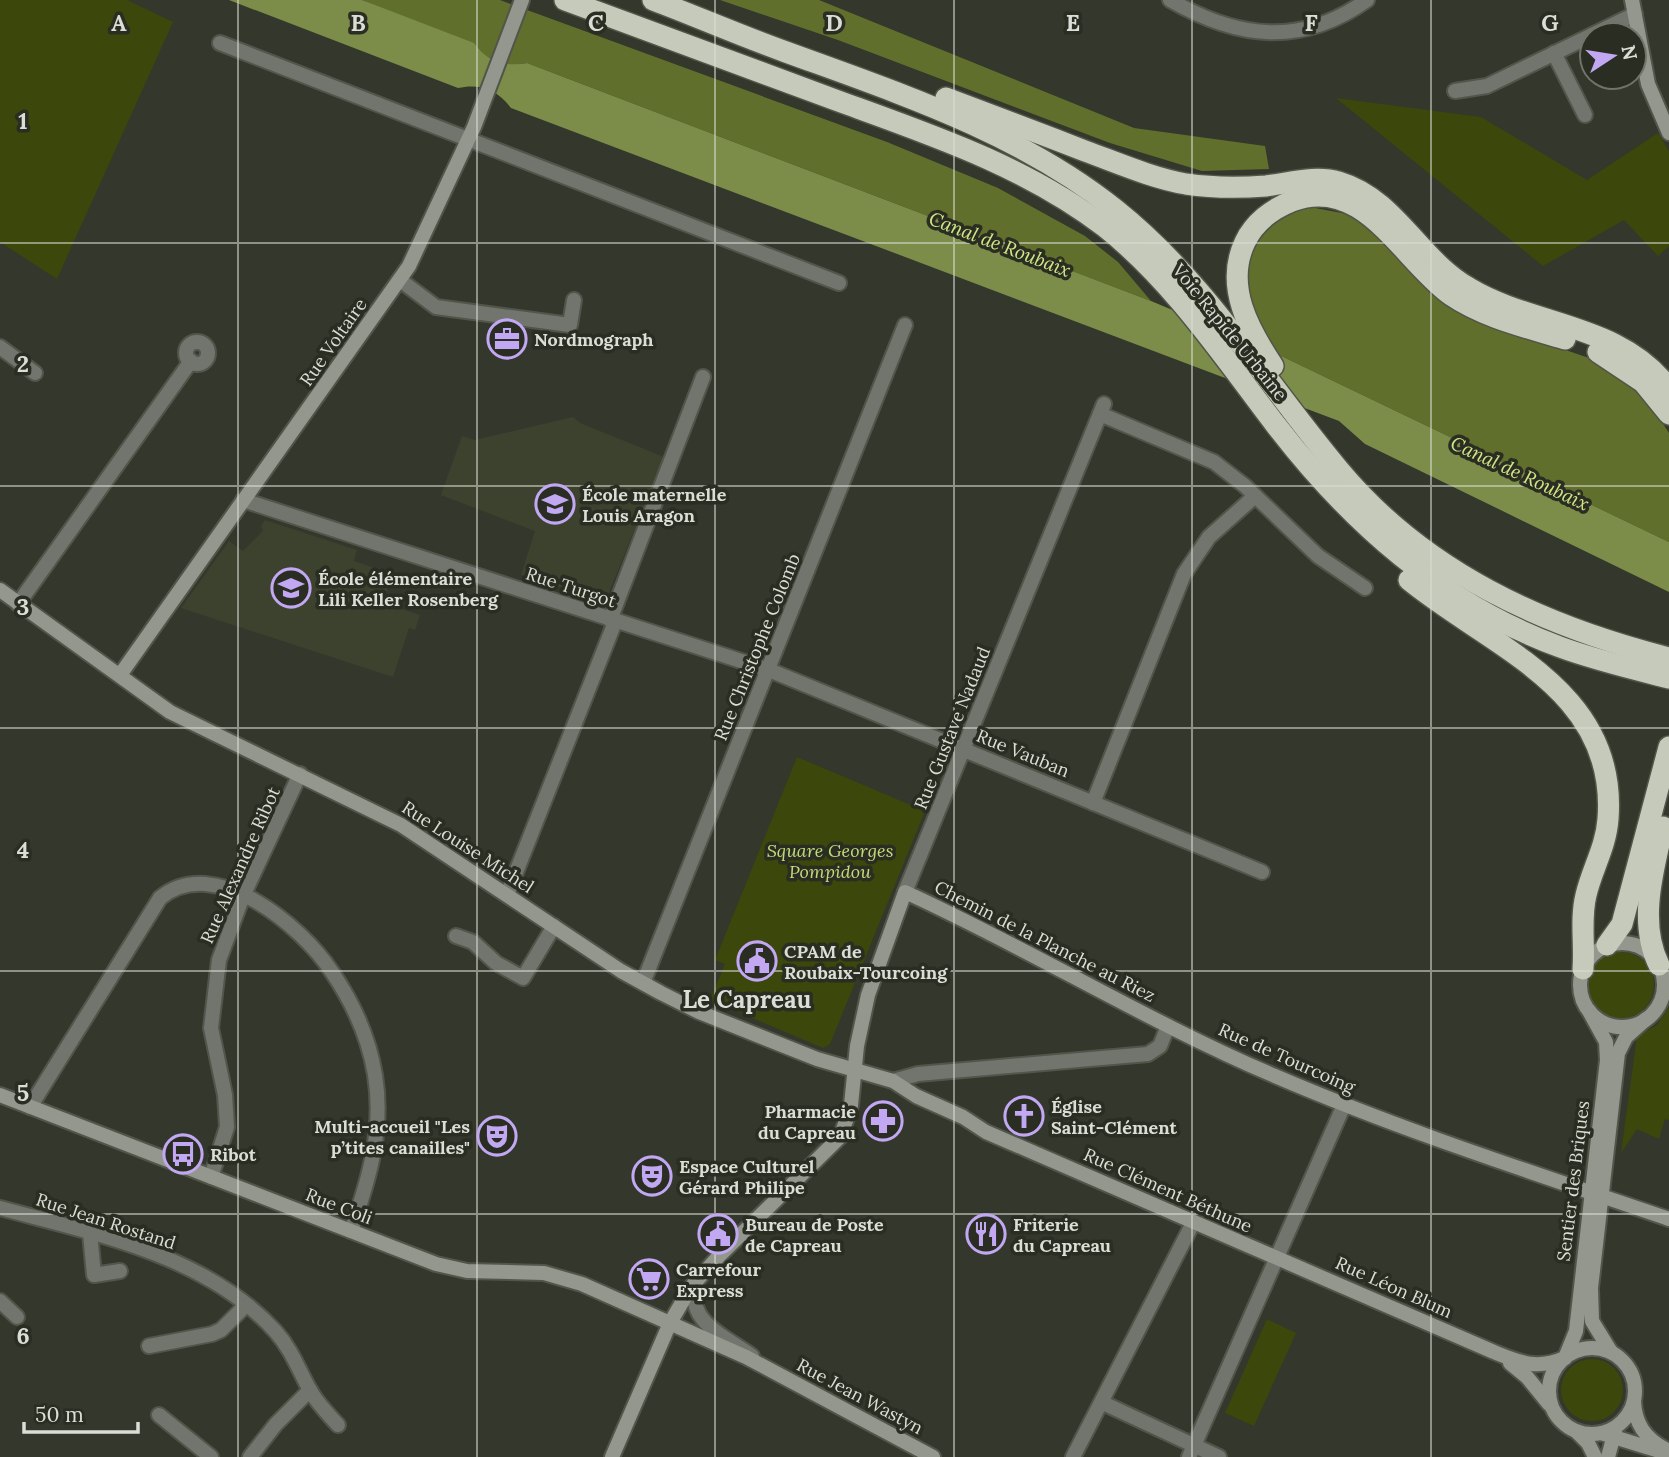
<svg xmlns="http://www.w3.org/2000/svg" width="1669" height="1457" viewBox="0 0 1669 1457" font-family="Lora,serif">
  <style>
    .built { fill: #3d422f }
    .green { fill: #3b470b }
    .forest { fill: #616f2c }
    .water { fill: #7c8c49 }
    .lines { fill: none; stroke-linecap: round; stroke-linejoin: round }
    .street-casing { stroke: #52554a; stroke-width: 18 }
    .secondary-casing { stroke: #52554a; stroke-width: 18 }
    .highway-casing { stroke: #52554a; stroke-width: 24 }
    .street { stroke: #72746e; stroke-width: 14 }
    .secondary { stroke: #94978d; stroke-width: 14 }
    .highway { stroke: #c5caba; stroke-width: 21 }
    .grid { fill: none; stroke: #dbded6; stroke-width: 2; stroke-opacity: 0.55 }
    .labels { text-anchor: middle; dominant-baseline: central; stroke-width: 7; stroke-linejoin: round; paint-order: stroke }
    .street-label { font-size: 18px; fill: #dbded6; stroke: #2a2d21 }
    .poi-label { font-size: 18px; font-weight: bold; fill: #dbded6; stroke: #2a2d21; text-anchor: start }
    .park-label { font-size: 18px; font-style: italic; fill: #c3da7a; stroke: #2a2d21 }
    .water-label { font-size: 19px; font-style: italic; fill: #d0e787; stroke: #2a2d21 }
    .district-label { font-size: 24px; font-weight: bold; fill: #dbded6; stroke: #2a2d21 }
    .grid-label { font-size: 23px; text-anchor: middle; font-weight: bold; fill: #dbded6; stroke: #2a2d21; stroke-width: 7; stroke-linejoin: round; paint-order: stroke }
  </style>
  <rect width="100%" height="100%" fill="#34372b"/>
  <g class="built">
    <polygon points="573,417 580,423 664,457 608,595 598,599 521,575 535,531 441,495 462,436 475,440"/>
    <polygon points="265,520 357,550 354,561 392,574 383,603 420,615 415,630 409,628 393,677 181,608 229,541 243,551 263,531 261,526"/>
  </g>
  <g class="green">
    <polygon points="0,0 127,0 173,22 57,279 0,242"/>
    <polygon points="1336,98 1481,117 1587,180 1658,133 1669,151 1669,246 1658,256 1624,220 1543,266"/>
    <polygon points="797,757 925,811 830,1044 823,1048 710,1000 725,964 715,960"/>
    <circle cx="1621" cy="985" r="33"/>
    <polygon points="1669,1007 1669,1120 1665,1119 1659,1139 1637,1129 1621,1153 1637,1036 1657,1025"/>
    <polygon points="1267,1319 1296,1333 1254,1426 1225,1413"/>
    <circle cx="1592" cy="1390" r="31"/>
  </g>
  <g class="forest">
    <polygon points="362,0 500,0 887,142 998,188 1085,236 1118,262 1151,301 527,63 508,66"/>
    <polygon points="720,0 819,0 1134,128 1265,146 1269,169 1202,171 1110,143 838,40"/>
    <path d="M1310,207L1352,215L1515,333L1598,361L1631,384L1650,404L1669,433V542L1273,352C1265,334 1254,316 1250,296C1239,252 1269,217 1310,207Z"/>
  </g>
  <path class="water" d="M229,0H362L474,43C487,62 506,67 527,63L1151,301L1273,352L1669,542V592L1365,444L1339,421L511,108C498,90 480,83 458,88Z"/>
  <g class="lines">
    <g class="street-casing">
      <g id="street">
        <path d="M1170,0C1238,39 1301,47 1367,0"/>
        <polyline points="1592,35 1635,14"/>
        <polyline points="220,43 839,283"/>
        <polyline points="1554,53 1585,115"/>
        <polyline points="1455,91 1487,86 1592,35"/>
        <polyline points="400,280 436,307 570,325 574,300"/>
        <circle cx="197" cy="353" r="11"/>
        <polyline points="0,347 35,373"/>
        <polyline points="1100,414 1214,462 1245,486 1318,556 1365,588"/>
        <polyline points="243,500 769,670 1262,872"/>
        <polyline points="18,604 191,361"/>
        <polyline points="610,620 703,377"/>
        <polyline points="1093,803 1184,574 1209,537 1255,496"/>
        <polyline points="905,892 1104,404"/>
        <polyline points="507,895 615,622"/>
        <polyline points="456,936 473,942 496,963 523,978 554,926"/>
        <polyline points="643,983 905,325"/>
        <polyline points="1664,984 1669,982"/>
        <polyline points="893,1081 918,1074 1148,1054 1160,1046 1168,1026"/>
        <path d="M30,1107L160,898C214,853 301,925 332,972C353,1003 369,1038 375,1075C384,1130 369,1179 351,1231"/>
        <polyline points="211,1177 227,1127 225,1095 211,1028 219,960 243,896 300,774"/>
        <path d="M0,1208C95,1234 207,1255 276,1332C292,1350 299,1371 311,1392C318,1404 328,1414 338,1425"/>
        <polyline points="90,1233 94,1275 120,1271"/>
        <path d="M697,1279C683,1321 723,1335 752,1356"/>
        <polyline points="0,1301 17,1317"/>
        <polyline points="149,1346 212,1334 221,1330 246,1305"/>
        <polyline points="1103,1403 1219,1457"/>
        <polyline points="159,1415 211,1457"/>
        <polyline points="250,1457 276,1424 310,1390"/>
        <polyline points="1073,1457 1193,1223"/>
        <polyline points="1189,1457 1344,1105"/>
      </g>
    </g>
    <g class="secondary-casing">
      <g id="secondary">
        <polyline points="1632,0 1648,84 1669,133"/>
        <path d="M0,590L170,712L401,825L621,971L661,993L699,1012L817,1059L893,1081L916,1096L963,1117L986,1132L1494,1352C1521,1363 1537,1370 1565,1358"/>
        <polyline points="120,675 409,266 474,127 522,0"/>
        <circle cx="1622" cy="985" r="42"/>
        <polyline points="0,1095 436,1264 467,1271 544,1273 582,1284 746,1357 933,1457"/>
        <circle cx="1592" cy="1391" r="43"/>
        <polyline points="1611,1352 1592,1321 1591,1288 1618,1053 1626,1037 1646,1019"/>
        <polyline points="1565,1358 1576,1331 1607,1060 1606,1042 1589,1011"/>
        <polyline points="1510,1363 1527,1377 1549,1404"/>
        <path d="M1634,1401C1635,1424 1645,1438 1665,1449"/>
        <polyline points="1577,1432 1588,1443 1595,1457"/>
        <polyline points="1601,1433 1669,1454"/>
        <path d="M612,1457L670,1323L691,1287L719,1256L841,1136L851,1105L857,1046L868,995L905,892C1030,949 1148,1022 1275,1076C1403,1131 1537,1174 1669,1219"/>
        <polyline points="1608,1457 1615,1431"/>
      </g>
    </g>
    <g class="highway-casing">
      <g id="highway">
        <path d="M565,0C657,34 749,68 841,102C932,135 1027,167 1105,227C1173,281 1223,356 1275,424C1351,523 1441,603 1560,647C1595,660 1633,669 1669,678"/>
        <path d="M653,0C698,17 741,36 786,52C901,94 1020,133 1116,210C1206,282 1266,383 1339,470C1424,572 1543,626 1669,658"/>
        <path d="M946,98C993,116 1039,133 1085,151C1118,163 1152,178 1186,184C1213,188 1239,188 1266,186C1291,183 1314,175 1339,182C1396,199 1419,260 1469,288C1534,327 1621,323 1669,389"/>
        <polyline points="1598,352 1643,382 1669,414"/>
        <path d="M1273,366C1249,330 1224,286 1245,242C1254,223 1272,209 1292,201C1364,174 1402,260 1451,295C1485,318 1526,327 1565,339"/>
        <path d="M1409,580C1492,648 1618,689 1608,819C1606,847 1592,869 1586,895C1580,919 1585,945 1583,969"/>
        <polyline points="1607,945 1622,924 1669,747"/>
        <path d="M1659,965C1638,923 1653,870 1663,827"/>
      </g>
    </g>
    <use href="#street" class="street"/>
    <use href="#secondary" class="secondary"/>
    <use href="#highway" class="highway"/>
  </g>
  <path class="grid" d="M238,0V1457M477,0V1457M715,0V1457M954,0V1457M1192,0V1457M1431,0V1457M0,243H1669M0,486H1669M0,728H1669M0,971H1669M0,1214H1669"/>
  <defs>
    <g id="office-ring" transform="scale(2.0125)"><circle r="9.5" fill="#2a2d21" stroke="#c2a8f2" stroke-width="1.5"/><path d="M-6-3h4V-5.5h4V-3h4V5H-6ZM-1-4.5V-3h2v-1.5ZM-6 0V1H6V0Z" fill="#c2a8f2"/></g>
    <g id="school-ring" transform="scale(2.0125)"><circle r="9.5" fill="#2a2d21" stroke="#c2a8f2" stroke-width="1.5"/><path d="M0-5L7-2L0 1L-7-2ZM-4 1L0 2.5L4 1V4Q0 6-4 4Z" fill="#c2a8f2"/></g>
    <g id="civic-ring" transform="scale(2.0125)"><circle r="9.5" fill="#2a2d21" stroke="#c2a8f2" stroke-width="1.5"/><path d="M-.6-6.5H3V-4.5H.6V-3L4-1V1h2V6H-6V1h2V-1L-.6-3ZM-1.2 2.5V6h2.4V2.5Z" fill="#c2a8f2"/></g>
    <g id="church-ring" transform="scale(2.0125)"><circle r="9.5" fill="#2a2d21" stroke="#c2a8f2" stroke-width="1.5"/><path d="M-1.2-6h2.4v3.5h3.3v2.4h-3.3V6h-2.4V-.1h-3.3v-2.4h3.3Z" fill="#c2a8f2"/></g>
    <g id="pharmacy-ring" transform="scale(2.0125)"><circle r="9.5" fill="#2a2d21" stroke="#c2a8f2" stroke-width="1.5"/><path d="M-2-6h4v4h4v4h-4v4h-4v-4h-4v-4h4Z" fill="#c2a8f2"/></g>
    <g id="theatre-ring" transform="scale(2.0125)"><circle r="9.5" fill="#2a2d21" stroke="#c2a8f2" stroke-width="1.5"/><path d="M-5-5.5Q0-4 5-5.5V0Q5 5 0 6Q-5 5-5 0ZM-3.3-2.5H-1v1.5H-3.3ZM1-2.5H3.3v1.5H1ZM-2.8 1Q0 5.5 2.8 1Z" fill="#c2a8f2"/></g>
    <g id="bus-ring" transform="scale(2.0125)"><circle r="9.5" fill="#2a2d21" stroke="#c2a8f2" stroke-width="1.5"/><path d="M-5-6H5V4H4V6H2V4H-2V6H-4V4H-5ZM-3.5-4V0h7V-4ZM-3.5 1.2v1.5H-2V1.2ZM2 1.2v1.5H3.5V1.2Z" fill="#c2a8f2"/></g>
    <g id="restaurant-ring" transform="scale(2.0125)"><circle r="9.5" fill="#2a2d21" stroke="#c2a8f2" stroke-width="1.5"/><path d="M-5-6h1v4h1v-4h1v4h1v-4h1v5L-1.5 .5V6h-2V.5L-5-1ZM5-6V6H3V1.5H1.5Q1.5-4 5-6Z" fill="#c2a8f2"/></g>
    <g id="supermarket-ring" transform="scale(2.0125)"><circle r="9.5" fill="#2a2d21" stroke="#c2a8f2" stroke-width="1.5"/><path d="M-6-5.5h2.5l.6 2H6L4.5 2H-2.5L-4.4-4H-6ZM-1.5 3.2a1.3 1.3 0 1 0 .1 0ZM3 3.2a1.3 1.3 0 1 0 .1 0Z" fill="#c2a8f2"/></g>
  </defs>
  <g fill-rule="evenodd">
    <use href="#office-ring" x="507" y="339"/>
    <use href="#school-ring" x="555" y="504"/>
    <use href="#school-ring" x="291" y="588"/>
    <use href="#civic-ring" x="757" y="961"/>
    <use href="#church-ring" x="1024" y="1116"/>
    <use href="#pharmacy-ring" x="883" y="1121"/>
    <use href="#theatre-ring" x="497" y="1136"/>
    <use href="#bus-ring" x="183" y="1154"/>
    <use href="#theatre-ring" x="652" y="1176"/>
    <use href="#civic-ring" x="718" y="1234"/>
    <use href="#restaurant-ring" x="986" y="1234"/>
    <use href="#supermarket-ring" x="649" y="1279"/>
  </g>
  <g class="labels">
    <g class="street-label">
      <text transform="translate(1230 332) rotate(51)">Voie Rapide Urbaine</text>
      <text transform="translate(333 342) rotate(-55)">Rue Voltaire</text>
      <text transform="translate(571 587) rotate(18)">Rue Turgot</text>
      <text transform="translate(757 647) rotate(-68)">Rue Christophe Colomb</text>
      <text transform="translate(952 728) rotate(-68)">Rue Gustave Nadaud</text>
      <text transform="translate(1023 753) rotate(22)">Rue Vauban</text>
      <text transform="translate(468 847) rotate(33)">Rue Louise Michel</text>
      <text transform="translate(240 865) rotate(-66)">Rue Alexandre Ribot</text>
      <text transform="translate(1045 941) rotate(27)">Chemin de la Planche au Riez</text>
      <text transform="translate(1287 1058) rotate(24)">Rue de Tourcoing</text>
      <text transform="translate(1573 1181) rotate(-83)">Sentier des Briques</text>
      <text transform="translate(1168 1190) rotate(24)">Rue Clément Béthune</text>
      <text transform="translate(339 1206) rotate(21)">Rue Coli</text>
      <text transform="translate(106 1221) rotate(18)">Rue Jean Rostand</text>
      <text transform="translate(1394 1287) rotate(24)">Rue Léon Blum</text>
      <text transform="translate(860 1396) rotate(28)">Rue Jean Wastyn</text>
    </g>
    <g class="poi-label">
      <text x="534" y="339">Nordmograph</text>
      <text x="582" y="494">École maternelle<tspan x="582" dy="21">Louis Aragon</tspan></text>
      <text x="318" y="578">École élémentaire<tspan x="318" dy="21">Lili Keller Rosenberg</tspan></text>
      <text x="784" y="951">CPAM de<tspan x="784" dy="21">Roubaix-Tourcoing</tspan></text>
      <text x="1051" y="1106">Église<tspan x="1051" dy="21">Saint-Clément</tspan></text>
      <text x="856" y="1111" text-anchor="end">Pharmacie<tspan x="856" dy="21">du Capreau</tspan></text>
      <text x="470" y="1126" text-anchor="end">Multi-accueil "Les<tspan x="470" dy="21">p’tites canailles"</tspan></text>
      <text x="210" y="1154">Ribot</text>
      <text x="679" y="1166">Espace Culturel<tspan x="679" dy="21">Gérard Philipe</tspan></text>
      <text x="745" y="1224">Bureau de Poste<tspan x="745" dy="21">de Capreau</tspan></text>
      <text x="1013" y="1224">Friterie<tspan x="1013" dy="21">du Capreau</tspan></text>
      <text x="676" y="1269">Carrefour<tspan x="676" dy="21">Express</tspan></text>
    </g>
    <g class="park-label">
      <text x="830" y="850">Square Georges<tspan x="830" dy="21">Pompidou</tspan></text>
    </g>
    <g class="water-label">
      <text transform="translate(1000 244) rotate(21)">Canal de Roubaix</text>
      <text transform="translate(1520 473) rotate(25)">Canal de Roubaix</text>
    </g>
    <g class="district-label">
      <text x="747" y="999">Le Capreau</text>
    </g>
  </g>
  <g class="grid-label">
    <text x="119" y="31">A</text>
    <text x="358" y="31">B</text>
    <text x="596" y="31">C</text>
    <text x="834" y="31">D</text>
    <text x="1073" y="31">E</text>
    <text x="1311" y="31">F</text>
    <text x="1550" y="31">G</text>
    <text x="23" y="129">1</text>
    <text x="23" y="372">2</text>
    <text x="23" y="615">3</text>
    <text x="23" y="858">4</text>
    <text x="23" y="1101">5</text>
    <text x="23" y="1344">6</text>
  </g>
  <g transform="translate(1613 56) rotate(78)"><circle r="33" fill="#2a2d21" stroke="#717469" stroke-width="2"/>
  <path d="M0-5L12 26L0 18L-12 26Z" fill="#c2a8f2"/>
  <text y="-10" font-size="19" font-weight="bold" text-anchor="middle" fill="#dbded6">N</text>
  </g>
  <path d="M24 1422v10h114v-10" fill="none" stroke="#dbded6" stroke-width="3.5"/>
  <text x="35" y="1422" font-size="21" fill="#dbded6" stroke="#2a2d21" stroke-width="5" paint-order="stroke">50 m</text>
</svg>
